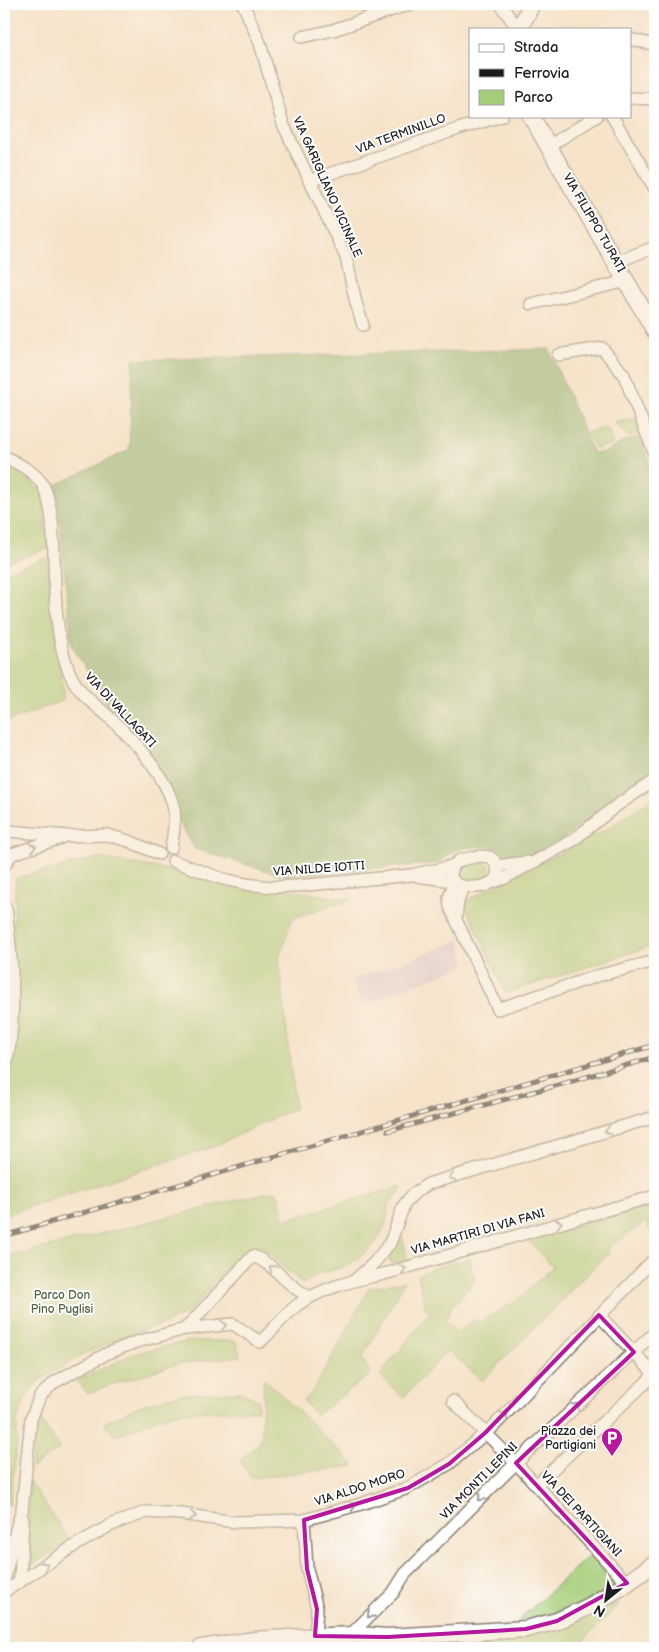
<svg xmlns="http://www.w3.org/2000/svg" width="659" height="1652" viewBox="0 0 659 1652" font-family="'Balsamiq Sans',sans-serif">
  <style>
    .industrial { fill: #d0bdcc }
    .green { fill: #a5cc77; stroke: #60744a }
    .forest { fill: #84b068; stroke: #506642 }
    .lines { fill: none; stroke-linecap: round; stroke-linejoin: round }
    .street-casing { stroke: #888073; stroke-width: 14 }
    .secondary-casing { stroke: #888073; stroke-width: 19 }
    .street { stroke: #fff; stroke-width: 11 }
    .secondary { stroke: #fff; stroke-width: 16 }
    .rail-casing { stroke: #1c1c1c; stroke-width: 5 }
    .rail { stroke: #fff; stroke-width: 3; stroke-dasharray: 9; stroke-linecap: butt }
    .oneway { stroke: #999 }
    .marked { fill: none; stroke: #b5179e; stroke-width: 4; stroke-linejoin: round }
    .labels { text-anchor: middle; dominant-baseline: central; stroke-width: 4; stroke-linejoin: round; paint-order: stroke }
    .street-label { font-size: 12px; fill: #1c1c1c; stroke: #fff }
    .park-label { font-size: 12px; fill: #536240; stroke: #fff }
    .poi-label { font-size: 12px; fill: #1c1c1c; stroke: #fff; text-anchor: end }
  </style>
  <rect width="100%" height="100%" fill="#fff"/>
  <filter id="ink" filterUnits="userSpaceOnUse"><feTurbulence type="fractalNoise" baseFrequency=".02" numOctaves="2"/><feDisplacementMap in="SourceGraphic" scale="10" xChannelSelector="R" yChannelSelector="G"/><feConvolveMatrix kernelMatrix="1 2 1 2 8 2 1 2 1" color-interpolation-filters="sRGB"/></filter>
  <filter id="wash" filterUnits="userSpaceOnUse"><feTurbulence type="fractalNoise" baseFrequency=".0096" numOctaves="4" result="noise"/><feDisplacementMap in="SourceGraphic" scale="20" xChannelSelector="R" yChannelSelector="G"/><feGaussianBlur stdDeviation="1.12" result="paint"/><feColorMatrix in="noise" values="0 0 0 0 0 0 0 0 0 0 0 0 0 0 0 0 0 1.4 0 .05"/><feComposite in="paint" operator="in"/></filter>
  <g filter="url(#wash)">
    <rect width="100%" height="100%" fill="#f5e3ca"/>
    <polygon class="industrial" points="460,940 466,965 364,1004 351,980 400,963"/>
    <g class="green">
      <polygon points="635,418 642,432 630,437 614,423"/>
      <polygon points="607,427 613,444 596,449 586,433"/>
      <polygon points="4,463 19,469 43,494 45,527 50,548 4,563"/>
      <polygon points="47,558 64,700 4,723 4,572"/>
      <polygon points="655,796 655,945 506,993 464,902 607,829"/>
      <polygon points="97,858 350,900 292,918 279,959 295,1108 215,1146 4,1215 4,1046 9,1036 16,878"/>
      <polygon points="470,863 485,863 490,867 489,874 485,878 464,880 459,872 464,866"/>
      <path d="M402,1186L398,1194L389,1204L386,1222L381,1233L373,1246L357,1259L346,1266L319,1274L303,1284L262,1248C252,1247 245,1249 237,1255L195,1306L185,1314L165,1324L145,1329L88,1352L43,1378L34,1385L24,1401L17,1421V1443L9,1506L4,1484V1258L269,1192H277L283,1213L284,1220Z"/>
      <polygon points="655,1201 655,1241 646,1221 608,1248 608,1255 601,1260 482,1381 448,1350 403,1398 380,1375 431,1311 425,1307 418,1275 436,1267 469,1259 475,1281 451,1307 445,1321 458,1332 477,1319 479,1323 500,1310 514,1303 553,1267 528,1240"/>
      <path d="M401,1232L407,1257L406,1261L393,1264L389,1261C388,1251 399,1242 401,1232Z"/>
      <polygon points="405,1281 362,1358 371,1374 316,1415 303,1400 312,1393 369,1288"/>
      <polygon points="190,1341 236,1341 240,1356 177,1364 107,1386 88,1394 77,1381 133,1354"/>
      <polygon points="264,1378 355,1466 251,1478 240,1460 261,1441"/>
      <polygon points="239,1392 258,1400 258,1410 179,1412 156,1419 115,1436 104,1423 139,1406 180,1394"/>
      <polygon points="37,1414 60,1449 31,1468"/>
      <polygon points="29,1481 70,1541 28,1568"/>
      <polygon points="593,1552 622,1583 570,1610 518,1621"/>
      <polygon points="620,1604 576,1648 416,1648 417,1644"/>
    </g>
    <path class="forest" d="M549,349L593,453L606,452L622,442L640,437L655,474V772L550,848C538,853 525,858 511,858C505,858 504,853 499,849C491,844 460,847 452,852C448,854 444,860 441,863L284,876L195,849L72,646L56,485L129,450L133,360Z"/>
  </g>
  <g filter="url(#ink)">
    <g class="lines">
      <g class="street-casing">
        <g id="street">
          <polyline points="243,4 260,43 283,124 346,257 356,303 363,325"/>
          <polyline points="500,4 518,29"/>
          <polyline points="302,37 333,30 410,4"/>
          <polyline points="630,39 655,45"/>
          <polyline points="630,98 655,99"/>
          <polyline points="612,116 655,189"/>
          <polyline points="549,146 597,116"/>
          <polyline points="309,181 458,129 502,116"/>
          <polyline points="616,262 655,247"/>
          <polyline points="531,304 627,281"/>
          <polyline points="558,355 602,348 624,375 655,455"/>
          <path d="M4,456C16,463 32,470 41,482C53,500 53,535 54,556C55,594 55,634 68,669C75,689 91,702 107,715C130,736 169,778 174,810C176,822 173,836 171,848"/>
          <polyline points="4,829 8,831 68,836 107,835 129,841 159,854"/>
          <path d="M173,861L223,879L246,884L271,887L297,886L411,875L445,868L454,865L460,860L480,856L490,857L494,860L498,871C497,875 495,880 492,882C481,891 440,890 454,865"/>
          <polyline points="4,866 12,854 61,838"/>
          <polyline points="497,866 527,862"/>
          <polyline points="417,876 453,881"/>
          <polyline points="493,882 505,878 572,841 616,806 655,780"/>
          <polyline points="454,883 449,898 450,907 498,1009 597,976 655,961"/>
          <polyline points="456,917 458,901 464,886"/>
          <polyline points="357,1278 374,1263 390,1243 404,1205 413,1194 428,1184 655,1117"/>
          <path d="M310,1297C288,1288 275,1264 253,1256L185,1329L233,1324L260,1342C272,1331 283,1317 296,1306C320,1288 355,1280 384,1274L655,1196"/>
          <polyline points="599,1315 655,1375"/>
          <polyline points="453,1401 516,1463 627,1583"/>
          <polyline points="536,1485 655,1374"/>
          <polyline points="304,1520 307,1569 317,1609 315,1636"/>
          <polyline points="4,1581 17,1526 22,1510 31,1419 40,1396 55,1382 106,1354 136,1342 185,1329"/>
          <polyline points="20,1582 23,1519"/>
          <polyline points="4,1592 74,1546 111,1525 146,1512 181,1514 235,1522 304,1520 361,1504 408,1488 449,1464 493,1427 655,1258"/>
          <polyline points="349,1636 393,1593 405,1574 516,1463 655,1332"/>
        </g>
      </g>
      <g class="secondary-casing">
        <g id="secondary">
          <polyline points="519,29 532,4"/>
          <polyline points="531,116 655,331"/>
          <path d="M4,910C9,958 15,1015 4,1062"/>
          <polyline points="201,1648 255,1640 304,1637 355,1635 388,1637 526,1629 557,1621 588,1607 623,1586 655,1563"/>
        </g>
      </g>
      <use href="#street" class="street"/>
      <use href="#secondary" class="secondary"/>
      <g class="rail-casing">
        <g id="rail">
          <polyline points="388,1131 562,1084 655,1057"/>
          <polyline points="4,1236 655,1045"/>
        </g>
      </g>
      <use href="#rail" class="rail"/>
    </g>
    <defs><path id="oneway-chevron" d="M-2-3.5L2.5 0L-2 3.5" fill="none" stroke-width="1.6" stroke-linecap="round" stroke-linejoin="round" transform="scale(1.25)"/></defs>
    <g class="oneway">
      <use href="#oneway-chevron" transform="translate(33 847) rotate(-17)"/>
      <use href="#oneway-chevron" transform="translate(608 1131) rotate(164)"/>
      <use href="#oneway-chevron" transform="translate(452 1177) rotate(164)"/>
      <use href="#oneway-chevron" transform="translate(559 1223) rotate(-16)"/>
      <use href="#oneway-chevron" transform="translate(272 1268) rotate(-139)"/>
      <use href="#oneway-chevron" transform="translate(403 1269) rotate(-16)"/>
      <use href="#oneway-chevron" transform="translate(224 1325) rotate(-6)"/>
      <use href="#oneway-chevron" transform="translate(577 1406) rotate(-43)"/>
      <use href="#oneway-chevron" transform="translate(505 1414) rotate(-46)"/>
      <use href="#oneway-chevron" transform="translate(481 1498) rotate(135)"/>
      <use href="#oneway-chevron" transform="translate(353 1506) rotate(-15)"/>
      <use href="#oneway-chevron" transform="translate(193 1516) rotate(9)"/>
      <use href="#oneway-chevron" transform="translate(45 1565) rotate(-34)"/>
      <use href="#oneway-chevron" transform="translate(370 1615) rotate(136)"/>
    </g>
  </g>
  <path d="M0 0H659V1652H0ZM599,1315L634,1352L516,1463L627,1583L557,1621L526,1629L388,1637L315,1636L317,1609L307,1569L304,1520L408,1488L449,1464L485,1433Z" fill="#f5e3ca" fill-opacity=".55" fill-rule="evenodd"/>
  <path class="marked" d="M599,1315L634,1352L516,1463L627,1583L557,1621L526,1629L388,1637L315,1636L317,1609L307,1569L304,1520L408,1488L449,1464L485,1433Z"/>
  <defs>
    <g id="parking-pin" transform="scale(1.125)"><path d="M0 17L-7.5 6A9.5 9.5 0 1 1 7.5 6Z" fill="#b5179e" stroke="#fff"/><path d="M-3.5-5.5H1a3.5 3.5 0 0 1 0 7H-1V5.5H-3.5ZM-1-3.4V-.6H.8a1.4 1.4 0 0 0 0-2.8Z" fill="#fff"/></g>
  </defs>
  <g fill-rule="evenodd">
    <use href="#parking-pin" x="612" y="1438"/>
  </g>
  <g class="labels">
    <g class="street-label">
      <text transform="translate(401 134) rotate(-20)">VIA TERMINILLO</text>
      <text transform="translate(327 187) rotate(66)">VIA GARIGLIANO VICINALE</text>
      <text transform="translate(594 223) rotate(60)">VIA FILIPPO TURATI</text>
      <text transform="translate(120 710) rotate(47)">VIA DI VALLAGATI</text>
      <text transform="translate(319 869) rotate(-4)">VIA NILDE IOTTI</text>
      <text transform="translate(478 1232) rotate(-16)">VIA MARTIRI DI VIA FANI</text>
      <text transform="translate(479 1481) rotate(-45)">VIA MONTI LEPINI</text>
      <text transform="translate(360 1488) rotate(-18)">VIA ALDO MORO</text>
      <text transform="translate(581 1514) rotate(47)">VIA DEI PARTIGIANI</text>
    </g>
    <g class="park-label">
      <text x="62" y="1295">Parco Don<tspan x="62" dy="14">Pino Puglisi</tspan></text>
    </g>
    <g class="poi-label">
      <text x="596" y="1431">Piazza dei<tspan x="596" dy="14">Partigiani</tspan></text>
    </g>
  </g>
  <rect width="659" height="1652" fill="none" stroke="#fff" stroke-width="20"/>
  <rect x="469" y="28" width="162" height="90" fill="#ffffff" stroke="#a4a4a4"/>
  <rect x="479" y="44" width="25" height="8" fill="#ffffff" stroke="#a4a4a4"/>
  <text x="514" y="52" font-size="15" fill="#1c1c1c">Strada</text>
  <rect x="479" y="69" width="25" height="8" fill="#1c1c1c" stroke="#a4a4a4"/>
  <text x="514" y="78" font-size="15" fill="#1c1c1c">Ferrovia</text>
  <rect x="479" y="90" width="25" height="15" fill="#a5cc77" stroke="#a4a4a4"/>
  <text x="514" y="102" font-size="15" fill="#1c1c1c">Parco</text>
  <g transform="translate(606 1600) rotate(210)" stroke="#ffffff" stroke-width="4" paint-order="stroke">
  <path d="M0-4L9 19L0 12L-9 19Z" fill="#1c1c1c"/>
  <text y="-8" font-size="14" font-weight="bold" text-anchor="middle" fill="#1c1c1c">N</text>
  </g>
</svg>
